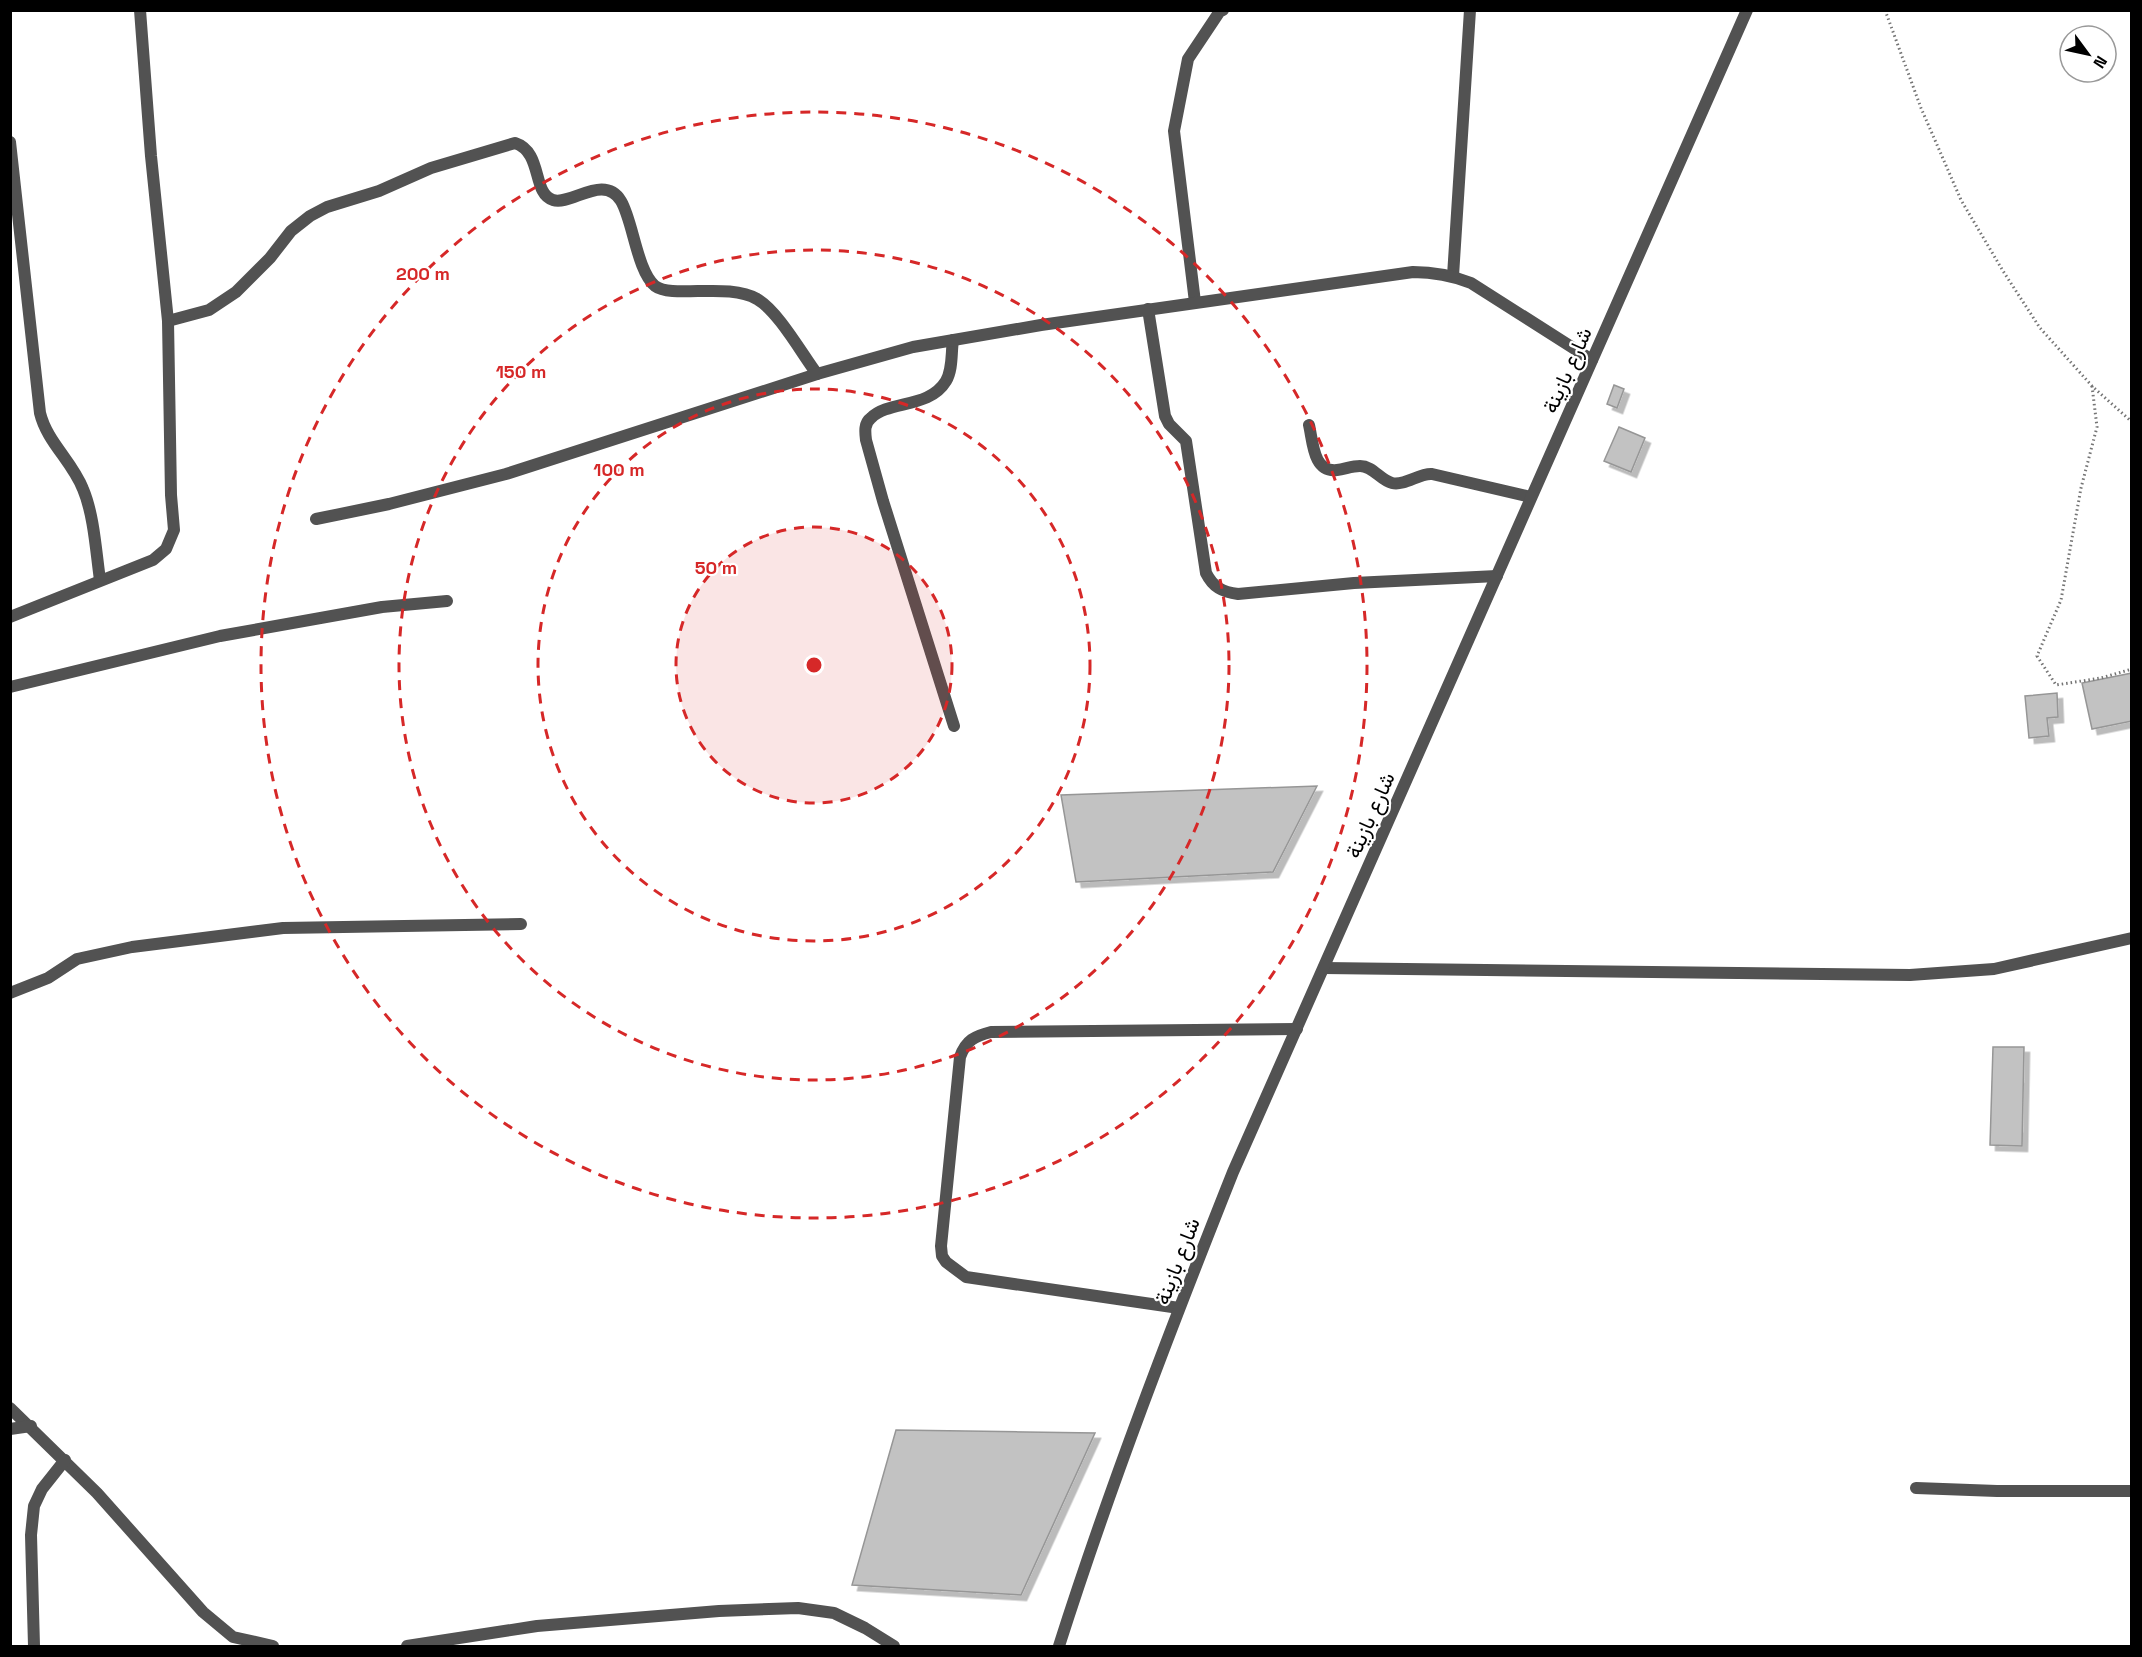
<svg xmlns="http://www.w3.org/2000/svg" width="2142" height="1657" viewBox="0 0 2142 1657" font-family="'Space Grotesk',Vazirmatn,sans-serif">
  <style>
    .building { fill: #c2c2c2; stroke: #969696; stroke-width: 1.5; filter: url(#shadow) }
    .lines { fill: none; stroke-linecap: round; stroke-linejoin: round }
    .path { stroke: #747474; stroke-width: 3; stroke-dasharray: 1.5 3; stroke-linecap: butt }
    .minor { stroke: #525252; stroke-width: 12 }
    .tertiary { stroke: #525252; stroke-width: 12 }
    .ring { fill: none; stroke: #d62828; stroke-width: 3; stroke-dasharray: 10 8 }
    .labels { text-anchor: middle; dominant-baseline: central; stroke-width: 4.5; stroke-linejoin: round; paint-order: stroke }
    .street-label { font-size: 21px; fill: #000; stroke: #fff }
    .centre { fill: #d62828; stroke: #fff; stroke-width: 3 }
    .ring-label { font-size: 18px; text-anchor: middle; font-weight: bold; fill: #d62828; stroke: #fff; stroke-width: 4.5; stroke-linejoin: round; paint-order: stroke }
  </style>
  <defs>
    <filter id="shadow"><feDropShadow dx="5.5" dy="5.5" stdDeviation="0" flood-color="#0004"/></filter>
  </defs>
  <rect width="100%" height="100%" fill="#fff"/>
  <g class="building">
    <polygon points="1614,385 1624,389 1617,408 1607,404"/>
    <polygon points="1619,427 1645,438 1631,472 1604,461"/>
    <polygon points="2132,673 2132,721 2092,729 2082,683"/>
    <polygon points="2057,693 2058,717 2047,718 2049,736 2029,738 2025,696"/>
    <polygon points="1317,786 1273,872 1076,882 1061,795"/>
    <polygon points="1993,1047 2024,1047 2022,1146 1990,1145"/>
    <polygon points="896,1430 1095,1433 1021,1595 852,1585"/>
  </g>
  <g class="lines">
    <g class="path">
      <polyline points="1885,10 1921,108 1961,200 2003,271 2040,328 2092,386 2132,422"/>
      <polyline points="2092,386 2097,427 2081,488 2061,600 2037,656 2056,685 2101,678 2132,669"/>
    </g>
    <g class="minor">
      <path d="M10,142L40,413C47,442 72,461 83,489C94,515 96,552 100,580"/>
      <polyline points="1453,276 1470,10"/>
      <polyline points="1195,302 1174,131 1188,59 1220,11 1223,10"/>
      <path d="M1148,309L1165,416L1169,424L1186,441L1206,573C1213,587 1222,592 1238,594L1354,583L1497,576"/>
      <path d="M168,321L209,310L236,292L270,258L291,231L310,216L327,207L379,191L431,168L515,143C543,152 532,194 553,200C571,206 604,173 621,201C633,221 637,271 655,286C672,299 729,282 757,299C778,311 802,354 817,374"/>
      <path d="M953,340C951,353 953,369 946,381C929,409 889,400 871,418C864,423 865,432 866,440L883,501L954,726"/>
      <path d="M1309,425C1313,442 1313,473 1337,470C1345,469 1352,466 1360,466C1373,466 1380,480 1392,483C1405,486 1419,473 1432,474L1531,497"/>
      <path d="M316,519L389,504L506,474L817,374L913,347L1041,325L1413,272C1434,272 1451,275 1471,283L1592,360"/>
      <polyline points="10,617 153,560 166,549 174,530 171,495 168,321 151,156 140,10"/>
      <polyline points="10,687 220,636 382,607 447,601"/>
      <polyline points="10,993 48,978 77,959 132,947 283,928 521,924"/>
      <path d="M1179,1308L966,1277L946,1262L942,1256L941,1246L960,1057C966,1040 975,1036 991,1032L1297,1029"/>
      <polyline points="10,1408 97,1493 203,1612 233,1637 273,1646"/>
      <polyline points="10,1429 31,1426"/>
      <polyline points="1916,1488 1997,1491 2132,1491"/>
      <polyline points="34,1646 31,1535 34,1506 42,1489 65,1460"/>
      <polyline points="407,1646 537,1626 719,1611 798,1608 834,1613 865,1628 894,1646"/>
    </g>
    <g class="tertiary">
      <polyline points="1324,968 1910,975 1994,969 2132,938"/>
      <path d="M1059,1646C1110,1486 1171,1328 1233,1172L1747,10"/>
    </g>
  </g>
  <circle cx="814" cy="665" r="138" fill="#d62828" fill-opacity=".12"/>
  <g class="ring">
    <circle cx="814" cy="665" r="138"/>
    <circle cx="814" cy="665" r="276"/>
    <circle cx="814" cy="665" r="415"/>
    <circle cx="814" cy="665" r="553"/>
  </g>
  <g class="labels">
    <g class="street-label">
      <text transform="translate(1567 370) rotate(-66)">شارع بازينة</text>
      <text transform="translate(1370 815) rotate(-66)">شارع بازينة</text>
      <text transform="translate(1177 1261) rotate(-69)">شارع بازينة</text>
    </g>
  </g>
  <circle cx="814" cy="665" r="9" class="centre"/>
  <g class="ring-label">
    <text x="423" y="280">200 m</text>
    <text x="521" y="378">150 m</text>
    <text x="619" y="476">100 m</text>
    <text x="716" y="574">50 m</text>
  </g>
  <rect width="2142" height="1657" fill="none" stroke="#000000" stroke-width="24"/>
  <g transform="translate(2088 54) rotate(123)"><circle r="28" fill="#ffffff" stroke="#999999" stroke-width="1.5"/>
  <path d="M0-4.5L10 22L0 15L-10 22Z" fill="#000000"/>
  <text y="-9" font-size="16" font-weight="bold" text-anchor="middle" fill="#000000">N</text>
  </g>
</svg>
